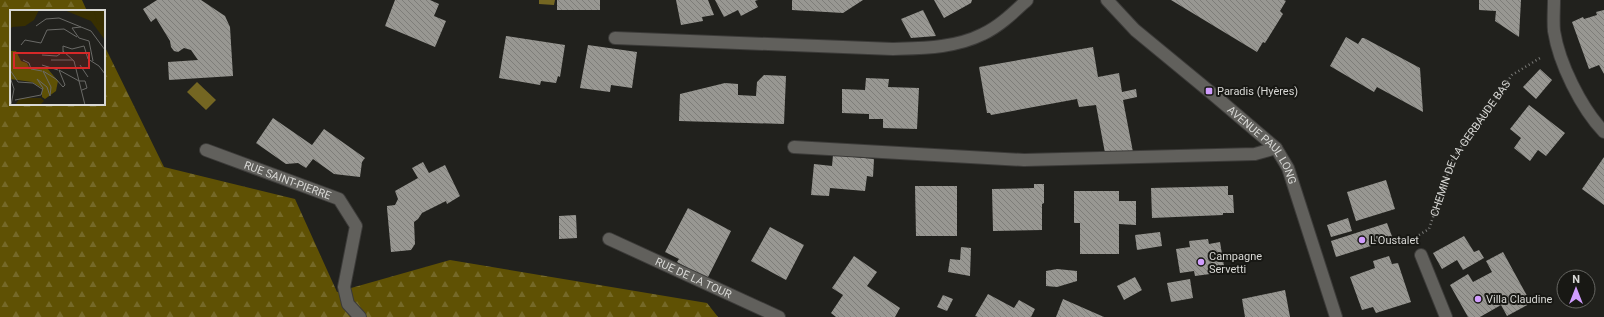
<svg xmlns="http://www.w3.org/2000/svg" width="1604" height="317" viewBox="0 0 1604 317" font-family="Roboto,sans-serif">
  <style>
    .forest { fill: url(#forest-firs) }
    .water { fill: #746622 }
    .building { fill: url(#building-back-hatch) }
    .lines { fill: none; stroke-linecap: round; stroke-linejoin: round }
    .minor-casing { stroke: #3c3b39; stroke-width: 14 }
    .path { stroke: #7b7b78; stroke-width: 2.5; stroke-dasharray: 1 3; stroke-linecap: butt }
    .minor { stroke: #61605c; stroke-width: 12 }
    .poi-dot { fill: #d19dfe; stroke: #181814; stroke-width: 1.5 }
    .labels { text-anchor: middle; dominant-baseline: central; stroke-width: 4; stroke-linejoin: round; paint-order: stroke }
    .poi-label { font-size: 11px; fill: #d8d8d5; stroke: #181814; text-anchor: start }
    .street-label { font-size: 11px; fill: #d8d8d5; stroke: #181814 }
    .inset-road { fill: none; stroke: #6a6a67; stroke-width: 1 }
    .view { fill: #d62828; fill-opacity: 0.15; stroke: #d62828; stroke-width: 2 }
    .inset-edge { fill: none; stroke: #d8d8d5; stroke-width: 2 }
  </style>
  <defs>
    <pattern id="forest-firs" width="22" height="20" patternUnits="userSpaceOnUse"><rect width="22" height="20" fill="#5f5104"/><path d="M5 1l3.5 6h-7zM16 11l3.5 6h-7z" fill="#756928"/></pattern>
    <pattern id="building-back-hatch" width="6" height="6" patternUnits="userSpaceOnUse"><rect width="6" height="6" fill="#989792"/><path d="M-1 5l2 2M0 0l6 6M5-1l2 2" fill="none" stroke="#7e7d79"/></pattern>
  </defs>
  <rect width="100%" height="100%" fill="#21211d"/>
  <polygon class="forest" points="0,0 82,0 87,11 11,11 11,104 104,104 104,45 164,167 295,199 337,292 450,260 707,303 718,317 0,317"/>
  <g class="water">
    <polygon points="539,0 555,0 554,5 539,4"/>
    <polygon points="197,82 216,100 206,110 187,92"/>
  </g>
  <g class="building">
    <polygon points="157,0 201,0 225,16 230,27 233,76 169,80 168,62 198,60 191,50 184,48 178,52 174,51 171,47 170,41 156,18 151,22 143,9"/>
    <polygon points="395,0 430,0 439,4 434,16 446,21 435,47 385,26"/>
    <rect x="557" y="0" width="43" height="10"/>
    <polygon points="676,0 708,0 714,15 702,17 703,21 681,25"/>
    <polygon points="715,0 758,0 755,1 758,7 741,16 738,10 724,17"/>
    <polygon points="792,0 863,0 843,13 792,10"/>
    <polygon points="934,0 972,0 971,3 944,18"/>
    <polygon points="1171,0 1284,0 1286,1 1280,11 1283,14 1265,43 1263,42 1257,52"/>
    <polygon points="1479,0 1521,0 1519,37 1495,21 1496,11 1479,10"/>
    <polygon points="923,10 936,36 911,38 901,19"/>
    <polygon points="1604,10 1604,74 1599,65 1589,69 1572,22 1583,17 1584,19 1597,15 1596,12"/>
    <polygon points="506,36 565,45 560,77 558,76 556,83 541,81 540,85 499,78"/>
    <polygon points="1346,37 1358,44 1362,38 1364,38 1420,68 1423,112 1377,87 1374,92 1330,66"/>
    <polygon points="588,45 637,52 632,88 611,85 610,92 580,88"/>
    <polygon points="1093,47 1098,77 1119,73 1122,92 1136,89 1137,97 1123,100 1133,152 1105,153 1096,105 1079,107 1077,99 991,115 990,113 987,113 979,67"/>
    <polygon points="1540,69 1552,80 1536,99 1523,87"/>
    <polygon points="764,75 786,76 784,124 679,121 680,94 725,83 738,84 738,95 756,96 757,82"/>
    <polygon points="866,78 889,79 888,87 919,88 917,129 883,128 883,119 869,119 869,114 842,113 842,89 865,90"/>
    <polygon points="1529,105 1565,133 1546,156 1538,150 1530,161 1514,148 1521,138 1510,129"/>
    <polygon points="273,118 312,145 324,129 365,158 362,162 360,177 334,174 313,159 306,168 298,163 286,164 256,143"/>
    <polygon points="833,155 874,159 873,177 867,176 865,191 830,188 829,196 811,195 814,164 832,166"/>
    <polygon points="1604,157 1604,205 1582,189"/>
    <polygon points="423,162 429,173 445,165 460,196 447,204 446,201 422,213 418,219 414,222 415,244 411,250 391,252 387,208 387,206 395,205 398,199 395,191 418,178 412,168"/>
    <polygon points="1386,180 1395,209 1356,221 1347,192"/>
    <polygon points="1034,184 1044,184 1044,203 1042,204 1042,230 993,231 992,189 1034,188"/>
    <polygon points="915,186 957,186 957,236 916,236"/>
    <polygon points="1228,186 1228,195 1233,195 1234,213 1223,213 1223,215 1152,218 1151,188"/>
    <polygon points="1074,191 1119,191 1119,201 1136,201 1136,225 1119,224 1119,254 1080,254 1080,223 1074,223"/>
    <polygon points="688,208 731,231 707,279 677,262 679,259 665,252"/>
    <polygon points="576,215 577,238 559,239 559,216"/>
    <polygon points="1348,218 1352,231 1331,237 1327,225"/>
    <polygon points="1387,223 1393,239 1336,257 1331,241"/>
    <polygon points="770,227 804,245 786,280 751,261"/>
    <polygon points="1160,232 1162,246 1137,250 1135,235"/>
    <polygon points="1464,236 1474,252 1479,250 1484,258 1463,270 1457,260 1442,269 1433,253"/>
    <polygon points="1208,239 1209,244 1220,242 1225,272 1195,276 1194,271 1180,273 1176,249 1190,247 1189,241"/>
    <polygon points="961,247 971,248 970,276 948,272 950,259 960,260"/>
    <polygon points="1503,252 1531,303 1507,316 1501,305 1480,317 1468,317 1450,285 1468,274 1473,282 1492,272 1486,261"/>
    <polygon points="854,256 877,272 867,286 900,308 895,317 836,317 831,313 843,295 832,288"/>
    <polygon points="1389,256 1392,264 1398,263 1411,302 1376,313 1373,307 1362,310 1350,277 1375,268 1373,261"/>
    <polygon points="1057,269 1077,271 1077,281 1057,287 1046,286 1046,271"/>
    <polygon points="1135,277 1142,290 1124,300 1117,286"/>
    <polygon points="1190,279 1193,298 1171,302 1167,283"/>
    <polygon points="1285,290 1290,317 1245,317 1242,299"/>
    <polygon points="988,294 1014,308 1019,300 1035,309 1031,317 978,317 975,316"/>
    <polygon points="943,295 953,299 947,311 937,307"/>
    <polygon points="1063,299 1104,317 1056,317"/>
  </g>
  <g class="lines">
    <g class="minor-casing">
      <g id="minor">
        <path id="s2" d="M1107,0L1135,30L1209,91L1276,148L1288,168L1336,317"/>
        <path d="M1554,0C1554,10 1553,21 1554,31C1559,63 1581,108 1604,132"/>
        <path d="M615,38L893,49C924,48 955,48 983,34C1000,26 1014,12 1027,0"/>
        <polyline points="794,147 1024,160 1255,154 1276,148"/>
        <path id="s3" d="M206,150L339,199L356,226L344,287L348,304L360,317"/>
        <path id="s4" d="M609,239L779,317"/>
        <polyline points="1421,255 1446,317"/>
      </g>
    </g>
    <path class="path" id="s1" d="M1419,235L1429,229L1453,158L1512,75L1540,58"/>
    <use href="#minor" class="minor"/>
  </g>
  <g class="poi-dot">
    <rect x="1205" y="87" width="8" height="8" rx="2"/>
    <circle cx="1362" cy="240" r="4"/>
    <circle cx="1201" cy="262" r="4"/>
    <circle cx="1478" cy="299" r="4"/>
  </g>
  <g class="labels">
    <g class="poi-label">
      <text x="1217" y="91">Paradis (Hyères)</text>
      <text x="1370" y="240">L'Oustalet</text>
      <text x="1209" y="256">Campagne<tspan x="1209" dy="13">Servetti</tspan></text>
      <text x="1486" y="299">Villa Claudine</text>
    </g>
    <g class="street-label">
      <text stroke="none"><textPath href="#s2" startOffset="214">AVENUE PAUL LONG</textPath></text>
      <text stroke="none"><textPath href="#s1" startOffset="103">CHEMIN DE LA GERBAUDE BAS</textPath></text>
      <text stroke="none"><textPath href="#s3" startOffset="87">RUE SAINT-PIERRE</textPath></text>
      <text stroke="none"><textPath href="#s4" startOffset="93">RUE DE LA TOUR</textPath></text>
    </g>
  </g>
  <g transform="translate(10 10)">
    <rect width="95" height="95" fill="#21211d"/>
    <path d="M0,0H29L24,10L15,16L2,17L0,20ZM54,0H89L95,12V30L81,11Z" fill="#382f01"/>
    <path d="M0,41H6L11,51L17,53L19,57L37,58L48,71L46,81L35,89L32,87V78L22,72L0,69Z" fill="#5f5104"/>
    <path d="M84,0H95V16L87,13Z" fill="#382f01"/>
    <path d="M10,88H31L34,91L30,95H5Z" fill="#382f01"/>
    <path class="inset-road" d="M26,16L36,9L49,8L71,17M11,35L15,30L31,33L37,20L54,19L67,27M32,45L47,46L54,41M13,50L19,53L21,59L32,61M41,50H63M83,51L79,31L69,28L62,18L71,17L81,21L95,40M32,55L48,60M70,55L78,67M0,60L8,72L23,73L32,79M0,67L4,79L1,95M69,71H75L77,78L72,80M5,90L31,85L33,78L27,69L37,77L40,86L41,77L33,61L46,69L53,77L55,75L49,60L69,71M75,95L64,51L53,41V36L62,39L74,36L78,49L89,56L95,64"/>
    <path class="view" d="M4,43H79V58H4Z"/>
    <rect width="95" height="95" class="inset-edge"/>
  </g>
  <g transform="translate(1576 289)"><circle r="19" fill="#181814" stroke="#656561"/>
  <path d="M0-3L7 15L0 10L-7 15Z" fill="#d19dfe"/>
  <text y="-6" font-size="11" font-weight="bold" text-anchor="middle" fill="#d8d8d5">N</text>
  </g>
</svg>
